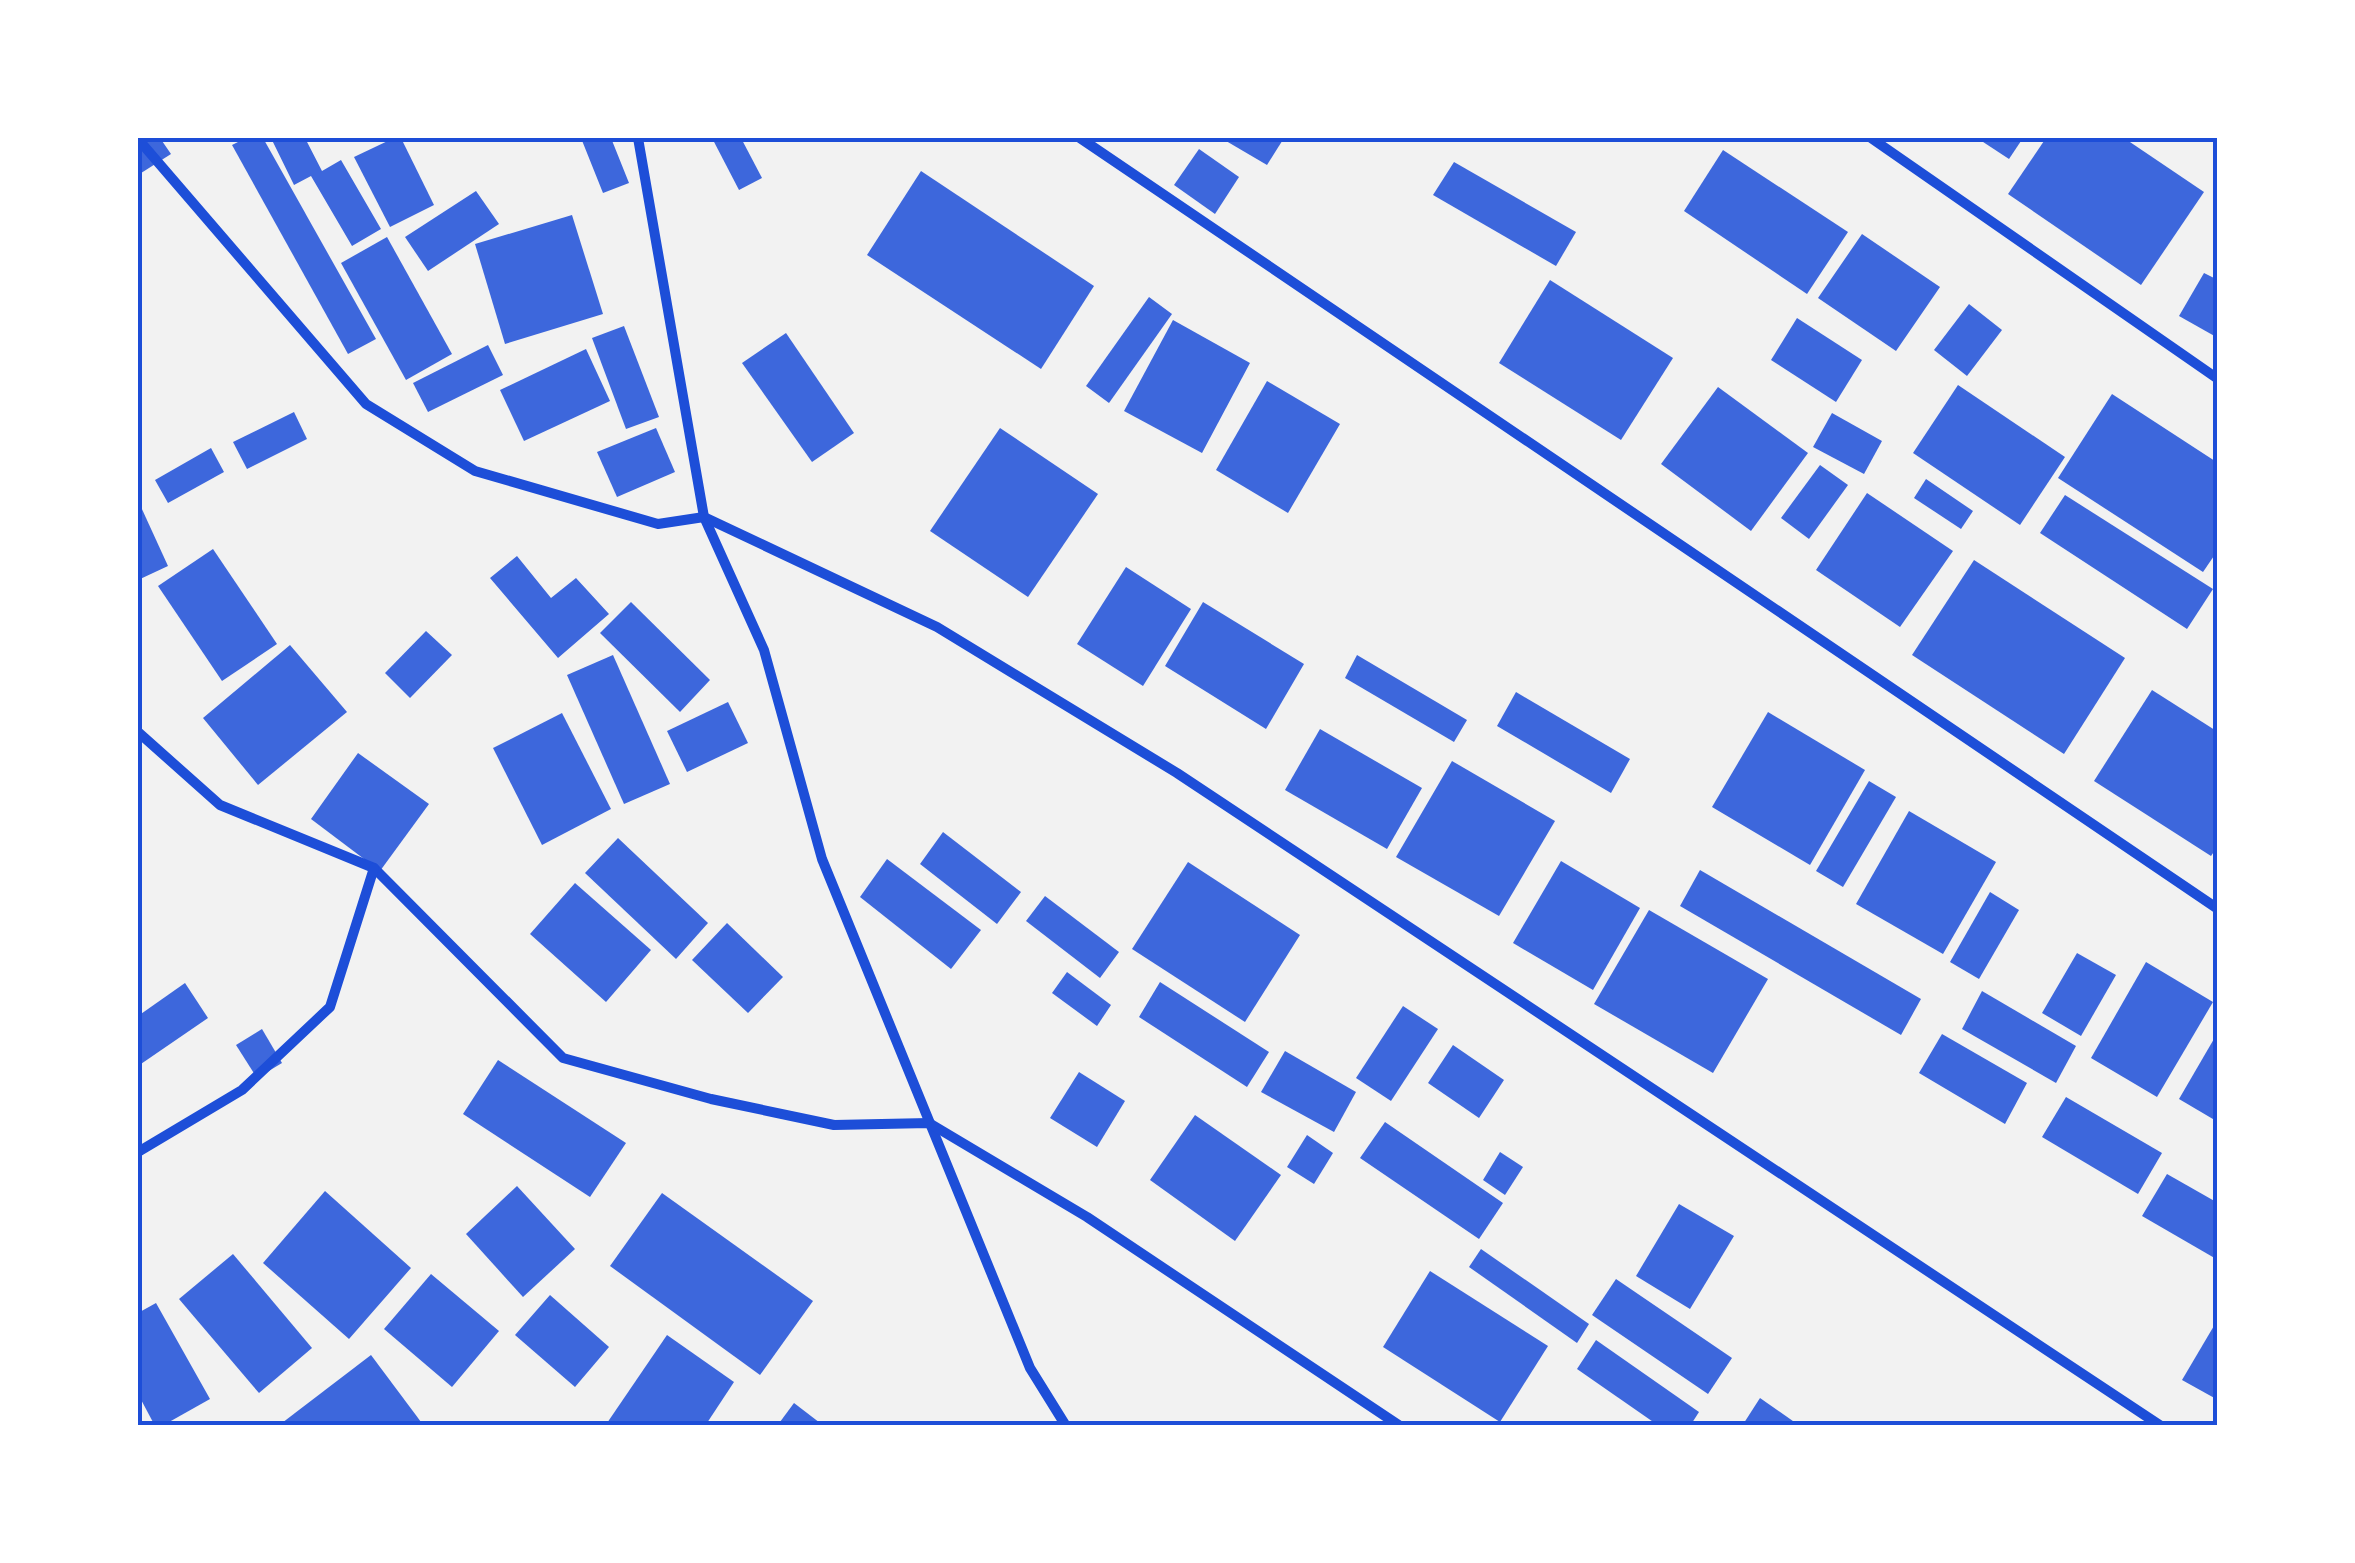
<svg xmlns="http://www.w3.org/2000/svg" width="2355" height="1563" viewBox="0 0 2355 1563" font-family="'Alegreya Sans',sans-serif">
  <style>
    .building { fill: #3d67dc }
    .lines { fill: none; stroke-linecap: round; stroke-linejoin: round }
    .minor { stroke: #1d4ed8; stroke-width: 10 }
    .neatline { fill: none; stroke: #1d4ed8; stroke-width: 4 }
  </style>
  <rect width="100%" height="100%" fill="#f2f2f2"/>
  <g class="building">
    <polygon points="138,138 160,138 171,154 138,175"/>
    <polygon points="246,138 263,138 376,339 348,354 232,145"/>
    <polygon points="271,138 305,138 322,171 341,160 381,229 352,246 311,176 294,185"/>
    <polygon points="394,138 401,138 434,205 390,227 354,157"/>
    <polygon points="581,138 611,138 629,183 603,193"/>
    <polygon points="712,138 741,138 762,178 739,190"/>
    <polygon points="1221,138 1284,138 1267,165"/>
    <polygon points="1977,138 2023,138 2009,159"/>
    <polygon points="2046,138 2124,138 2204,192 2141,285 2008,194"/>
    <polygon points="1199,149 1239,177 1215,214 1174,185"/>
    <polygon points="1723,150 1848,232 1807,294 1684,211"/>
    <polygon points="1454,162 1576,232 1556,266 1433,195"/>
    <polygon points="921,171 1094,286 1041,369 867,255"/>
    <polygon points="476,191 499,224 428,271 405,237"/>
    <polygon points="572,215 603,314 505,344 475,244"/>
    <polygon points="1862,234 1940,287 1896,351 1818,298"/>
    <polygon points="387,237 452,354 406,380 341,263"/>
    <polygon points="2204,273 2218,280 2218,338 2179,316"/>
    <polygon points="1550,280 1673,358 1621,440 1499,363"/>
    <polygon points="1149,297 1172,314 1109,403 1086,386"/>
    <polygon points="1969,304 2002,330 1967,376 1934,350"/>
    <polygon points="1797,318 1862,360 1836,402 1771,360"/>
    <polygon points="1173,320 1250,363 1202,453 1124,411"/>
    <polygon points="624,326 659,417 626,429 592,338"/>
    <polygon points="786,333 854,433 812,462 742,363"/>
    <polygon points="488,345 503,375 428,412 413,383"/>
    <polygon points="586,349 610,401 524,441 500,390"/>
    <polygon points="1267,381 1340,424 1288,513 1216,470"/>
    <polygon points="1958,385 2065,457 2020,525 1913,453"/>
    <polygon points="1718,387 1808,453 1751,531 1661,464"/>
    <polygon points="2112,394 2218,463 2218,550 2203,572 2058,478"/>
    <polygon points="294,412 307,439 247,469 233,442"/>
    <polygon points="1832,413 1882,441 1864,474 1813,447"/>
    <polygon points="656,428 675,472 617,497 597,452"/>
    <polygon points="1000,428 1098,494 1028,597 930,531"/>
    <polygon points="211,448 224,472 168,503 155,480"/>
    <polygon points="1820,465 1848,485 1809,539 1781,518"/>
    <polygon points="1926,479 1973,511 1961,529 1914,498"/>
    <polygon points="1867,493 1953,551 1900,627 1816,570"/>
    <polygon points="2065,495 2213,589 2187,629 2040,533"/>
    <polygon points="141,507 168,566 138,580 138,509"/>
    <polygon points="213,549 277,644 222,681 158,586"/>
    <polygon points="517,556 551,598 576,578 609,614 558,658 490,578"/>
    <polygon points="1974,560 2125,658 2064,754 1912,655"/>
    <polygon points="1126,567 1191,609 1143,686 1077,644"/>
    <polygon points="631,602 710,680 680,712 600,633"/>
    <polygon points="1203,602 1304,664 1266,729 1165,666"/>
    <polygon points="426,631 452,655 410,698 385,673"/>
    <polygon points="290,645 347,712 258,785 203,718"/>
    <polygon points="613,655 670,784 624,804 567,675"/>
    <polygon points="1357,655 1467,720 1454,742 1345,678"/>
    <polygon points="2152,690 2218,732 2218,846 2211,856 2094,781"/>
    <polygon points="1516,692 1630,759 1611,793 1497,726"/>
    <polygon points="728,702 748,743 687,772 667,731"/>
    <polygon points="1768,712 1865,770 1810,865 1712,807"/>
    <polygon points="562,713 611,809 542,845 493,748"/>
    <polygon points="1320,729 1422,788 1387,849 1285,790"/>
    <polygon points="358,753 429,804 380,871 311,819"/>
    <polygon points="1452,761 1555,821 1499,916 1396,857"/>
    <polygon points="1869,781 1896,797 1843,887 1816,871"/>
    <polygon points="1909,811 1996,862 1943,954 1856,904"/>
    <polygon points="943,832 1021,892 997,924 920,864"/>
    <polygon points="618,838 708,923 676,959 585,873"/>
    <polygon points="887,859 981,930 951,969 860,897"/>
    <polygon points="1561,861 1640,908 1593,990 1513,943"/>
    <polygon points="1188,862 1300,935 1245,1022 1132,949"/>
    <polygon points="1700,870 1921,999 1901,1035 1680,906"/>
    <polygon points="575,883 651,950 606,1002 530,934"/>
    <polygon points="1990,892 2019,910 1979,979 1950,962"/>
    <polygon points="1045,896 1119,952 1100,978 1026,921"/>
    <polygon points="1649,910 1768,979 1713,1073 1594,1004"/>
    <polygon points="727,923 783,977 748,1013 692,960"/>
    <polygon points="2077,953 2116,975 2081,1036 2042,1013"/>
    <polygon points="2146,962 2213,1002 2157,1097 2091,1058"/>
    <polygon points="1067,972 1111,1005 1097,1026 1052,993"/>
    <polygon points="1160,982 1269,1052 1247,1087 1139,1017"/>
    <polygon points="185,983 208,1018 138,1066 138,1016"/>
    <polygon points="1982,991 2076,1046 2056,1083 1962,1029"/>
    <polygon points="1403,1006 1438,1029 1391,1101 1356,1078"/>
    <polygon points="262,1029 282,1063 257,1078 236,1045"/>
    <polygon points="2218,1032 2218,1122 2179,1099"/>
    <polygon points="1942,1034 2027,1083 2005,1124 1919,1073"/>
    <polygon points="1453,1045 1504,1080 1479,1118 1428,1083"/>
    <polygon points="1285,1051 1356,1092 1334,1132 1261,1092"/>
    <polygon points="498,1060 626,1143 590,1197 463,1114"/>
    <polygon points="1079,1072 1125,1101 1097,1147 1050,1118"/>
    <polygon points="2066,1097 2162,1153 2138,1194 2042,1137"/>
    <polygon points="1195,1115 1281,1175 1235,1241 1150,1180"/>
    <polygon points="1385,1122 1503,1203 1479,1239 1360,1158"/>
    <polygon points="1307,1135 1333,1153 1314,1184 1287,1167"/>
    <polygon points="1500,1152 1523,1167 1505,1195 1483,1180"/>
    <polygon points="2167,1174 2218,1203 2218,1260 2142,1216"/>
    <polygon points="517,1186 575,1249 523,1297 466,1234"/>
    <polygon points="325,1191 411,1268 349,1339 263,1263"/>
    <polygon points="662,1193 813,1301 760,1375 610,1266"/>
    <polygon points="1679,1204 1734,1236 1690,1309 1636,1276"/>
    <polygon points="1481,1249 1589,1324 1577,1343 1469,1267"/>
    <polygon points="233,1254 312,1348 259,1393 179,1299"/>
    <polygon points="1430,1271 1548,1346 1500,1422 1383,1347"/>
    <polygon points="431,1274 499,1331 452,1387 384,1329"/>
    <polygon points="1616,1279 1732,1358 1708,1394 1592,1315"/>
    <polygon points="550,1295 609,1347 575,1387 515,1335"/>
    <polygon points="156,1303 210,1399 162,1426 155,1426 138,1394 138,1313"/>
    <polygon points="2218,1319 2218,1400 2182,1380"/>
    <polygon points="667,1335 734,1382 705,1426 605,1426"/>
    <polygon points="1596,1340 1699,1412 1690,1426 1659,1426 1577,1369"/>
    <polygon points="371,1355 424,1426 278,1426"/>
    <polygon points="1760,1398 1800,1426 1742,1426"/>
    <polygon points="794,1403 824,1426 777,1426"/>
  </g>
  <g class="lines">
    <g class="minor">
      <polyline points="638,138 704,517 764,650 822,859 1030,1368 1066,1426"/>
      <polyline points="1080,138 2218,909"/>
      <polyline points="1871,138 2218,379"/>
      <polyline points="138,139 366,404 475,471 658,524 704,517 937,627 1177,773 2161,1426"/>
      <polyline points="138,732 220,805 374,868 563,1058 711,1099 834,1125 929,1123 1087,1217 1400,1426"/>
      <polyline points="138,1152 242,1090 330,1007 374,868"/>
    </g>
  </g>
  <rect width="2355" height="1563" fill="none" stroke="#ffffff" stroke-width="280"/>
  <rect x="140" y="140" width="2075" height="1283" class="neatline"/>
</svg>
